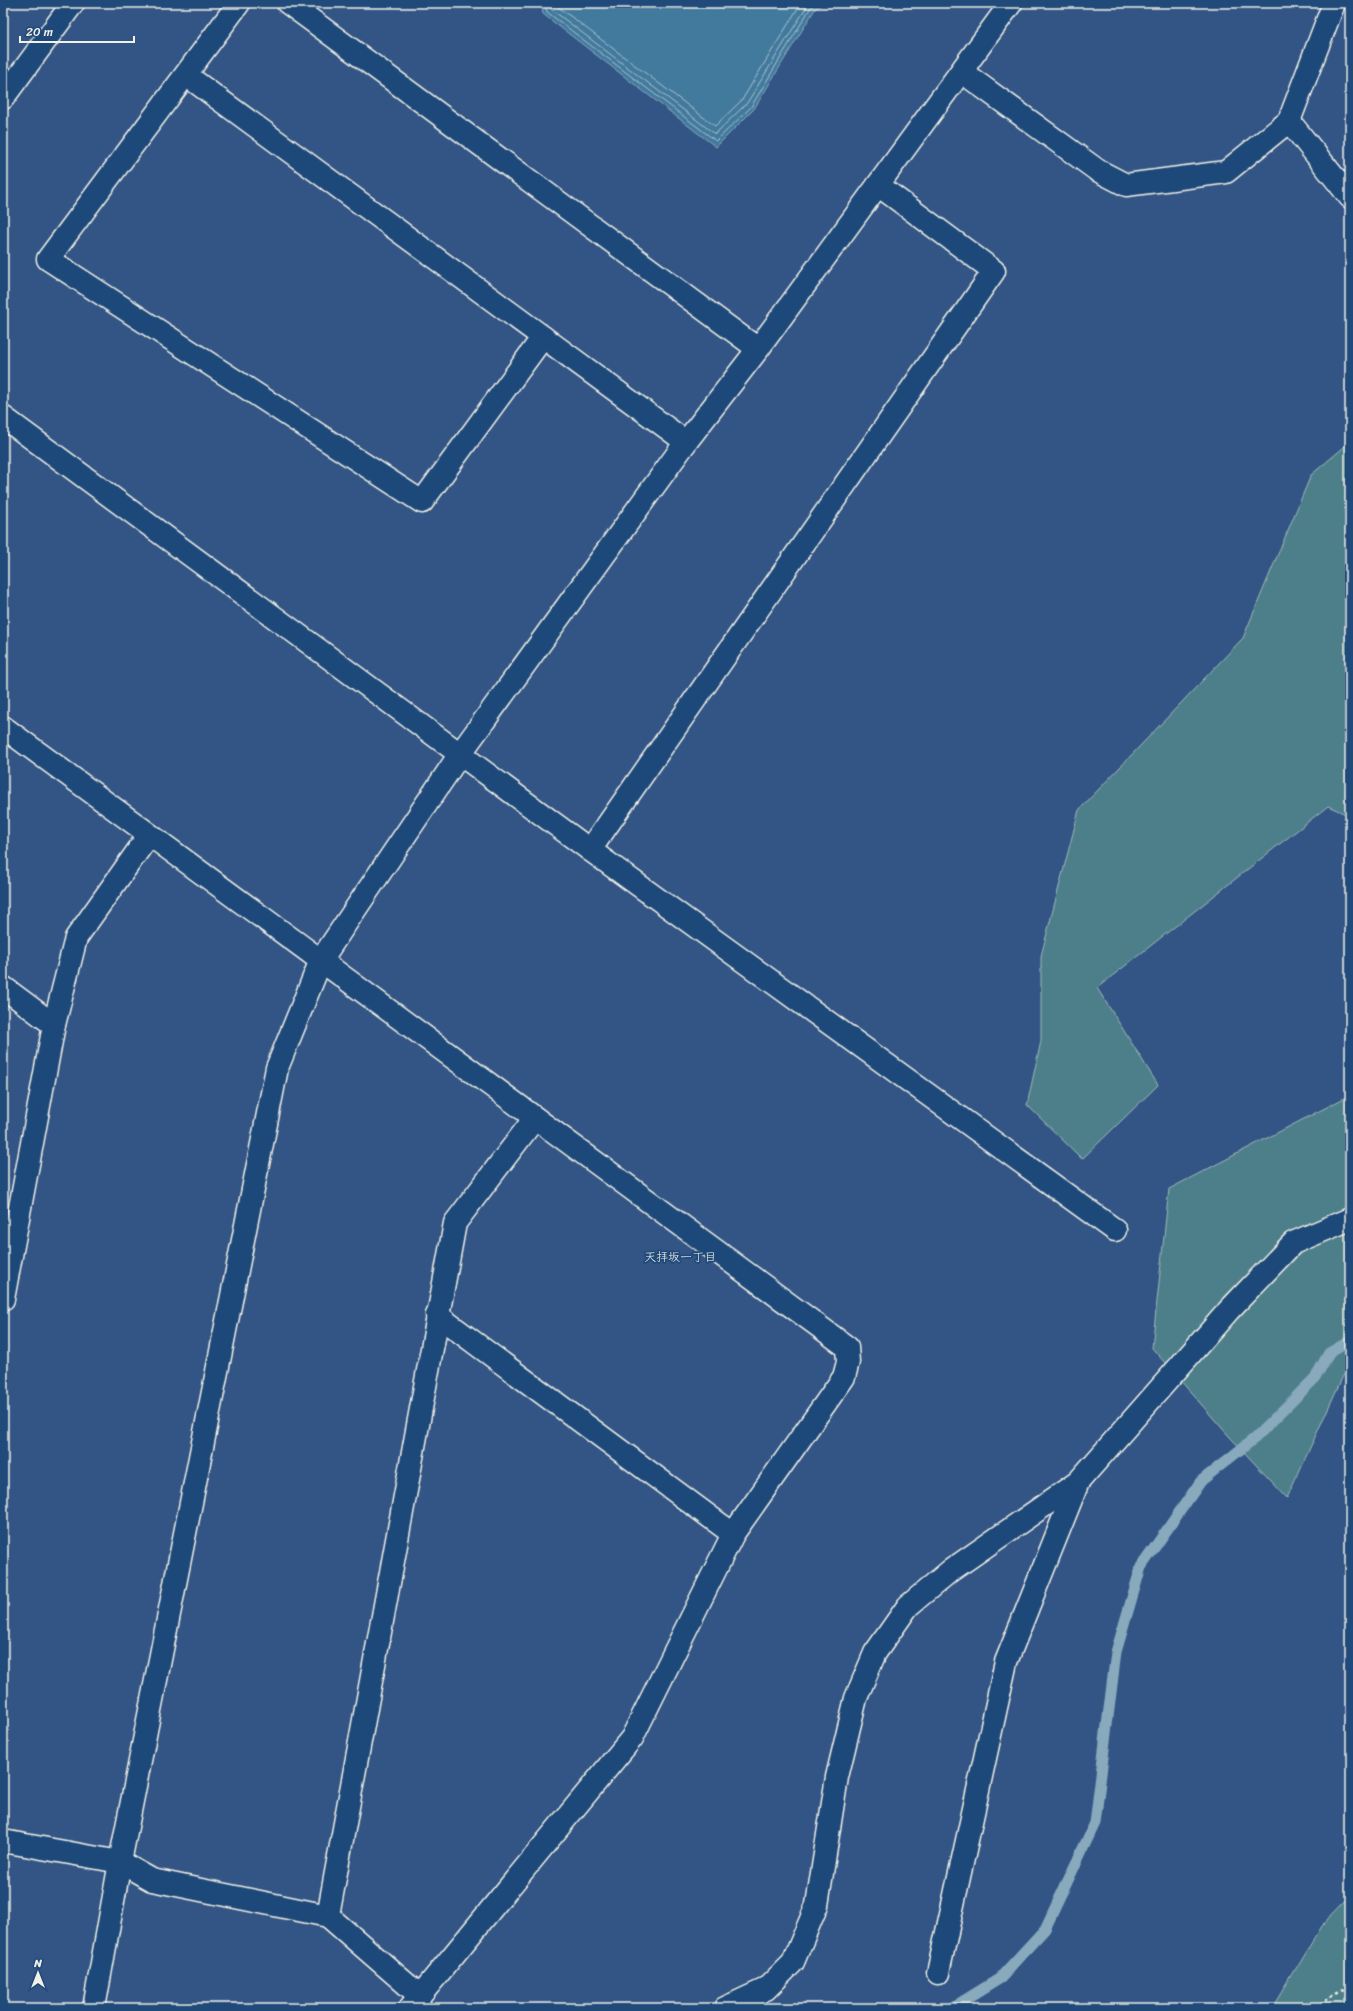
<svg xmlns="http://www.w3.org/2000/svg" width="1353" height="2011" viewBox="0 0 1353 2011" font-family="Sriracha,'Klee One',sans-serif">
  <style>
    .green { fill: #4e7f8a; stroke: #a1b8b9 }
    .water { fill: #427a9e; stroke: #89aabc }
    .lines { fill: none; stroke-linecap: round; stroke-linejoin: round }
    .shore { stroke: #adc1ca; stroke-width: 1 }
    .stream { stroke: #89aabc; stroke-width: 11 }
    .building { fill: #6373a0; stroke: #f4f1e8 }
    .minor-casing { stroke: #f4f1e8; stroke-width: 25 }
    .path { stroke: #f4f1e8; stroke-width: 2.5; stroke-dasharray: 3 3; stroke-linecap: butt }
    .minor { stroke: #1f4a7a; stroke-width: 22 }
    .labels { text-anchor: middle; dominant-baseline: central; stroke-width: 3.5; stroke-linejoin: round; paint-order: stroke }
    .neighbourhood-label { font-size: 12px; fill: #f4f1e8; stroke: #1f4a7a }
  </style>
  <rect width="100%" height="100%" fill="#325585"/>
  <filter id="ink" filterUnits="userSpaceOnUse"><feTurbulence type="fractalNoise" baseFrequency=".025" numOctaves="2"/><feDisplacementMap in="SourceGraphic" scale="8" xChannelSelector="R" yChannelSelector="G"/><feConvolveMatrix kernelMatrix="1 2 1 2 8 2 1 2 1" color-interpolation-filters="sRGB"/></filter>
  <g filter="url(#ink)">
    <g class="green">
      <polygon points="1350,442 1350,816 1328,806 1097,988 1158,1085 1082,1159 1027,1105 1041,1041 1041,956 1079,810 1243,638 1311,475"/>
      <polygon points="1350,1095 1350,1372 1343,1376 1287,1498 1228,1435 1152,1348 1169,1189"/>
      <polygon points="1350,1896 1350,2008 1272,2008 1321,1926"/>
    </g>
    <polygon class="water" points="541,3 824,3 815,9 754,109 716,147 543,14"/>
    <g class="lines">
      <g class="shore">
        <polyline points="545,3 547,12 716,141 751,107 811,7 817,3"/>
        <polyline points="550,3 551,9 715,134 747,103 809,3"/>
        <polyline points="556,3 557,6 715,126 742,100 801,3"/>
      </g>
      <polyline class="stream" points="952,2008 999,1979 1045,1929 1095,1823 1116,1652 1141,1567 1201,1481 1255,1438 1315,1378 1329,1353 1350,1341"/>
    </g>
    <polygon class="building" points="340,3 355,3 343,6"/>
    <g class="lines">
      <g class="minor-casing">
        <g id="minor">
          <polyline points="239,3 48,259 422,502 543,337"/>
          <polyline points="288,3 758,349"/>
          <polyline points="962,72 1097,170 1126,185 1226,172 1289,121 1334,3"/>
          <polyline points="186,75 686,442"/>
          <polyline points="3,98 73,3"/>
          <polyline points="1289,121 1350,197"/>
          <polyline points="3,417 590,850 1115,1230"/>
          <polyline points="3,727 847,1347 848,1362 844,1377 733,1534 632,1738 410,2008"/>
          <polyline points="590,850 994,271 878,185"/>
          <polyline points="3,987 54,1025"/>
          <polyline points="3,1299 54,1025 76,938 149,835"/>
          <polyline points="437,1315 733,1534"/>
          <polyline points="3,1841 120,1862 152,1880 328,1916 420,1996"/>
          <polyline points="328,1916 455,1223 535,1118"/>
          <polyline points="938,1973 1006,1662 1078,1482"/>
          <polyline points="94,2008 120,1862 277,1068 321,960 460,754 686,442 758,349 1011,3"/>
          <polyline points="725,2008 766,1989 793,1962 817,1905 837,1777 856,1698 875,1653 908,1606 950,1571 1078,1482 1229,1310 1293,1243 1350,1219"/>
        </g>
      </g>
      <polyline class="path" points="1316,2008 1350,1986"/>
      <use href="#minor" class="minor"/>
    </g>
  </g>
  <g class="labels">
    <g class="neighbourhood-label">
      <text x="680" y="1257">天拝坂一丁目</text>
    </g>
  </g>
  <rect width="1353" height="2011" fill="none" stroke="#1f4a7a" stroke-width="16"/>
  <rect x="8" y="8" width="1337" height="1995" fill="none" stroke="#f4f1e8" stroke-width="1.5" filter="url(#ink)"/>
  <g transform="translate(38 1973)" stroke="#1f4a7a" stroke-width="3" paint-order="stroke">
  <path d="M0-3L7 15L0 10L-7 15Z" fill="#f4f1e8"/>
  <text y="-6" font-size="11" font-weight="bold" text-anchor="middle" fill="#f4f1e8">N</text>
  </g>
  <path d="M20 36v6h114v-6" fill="none" stroke="#f4f1e8" stroke-width="2"/>
  <text x="26" y="36" font-size="12" fill="#f4f1e8" stroke="#1f4a7a" stroke-width="3" paint-order="stroke">20 m</text>
</svg>
